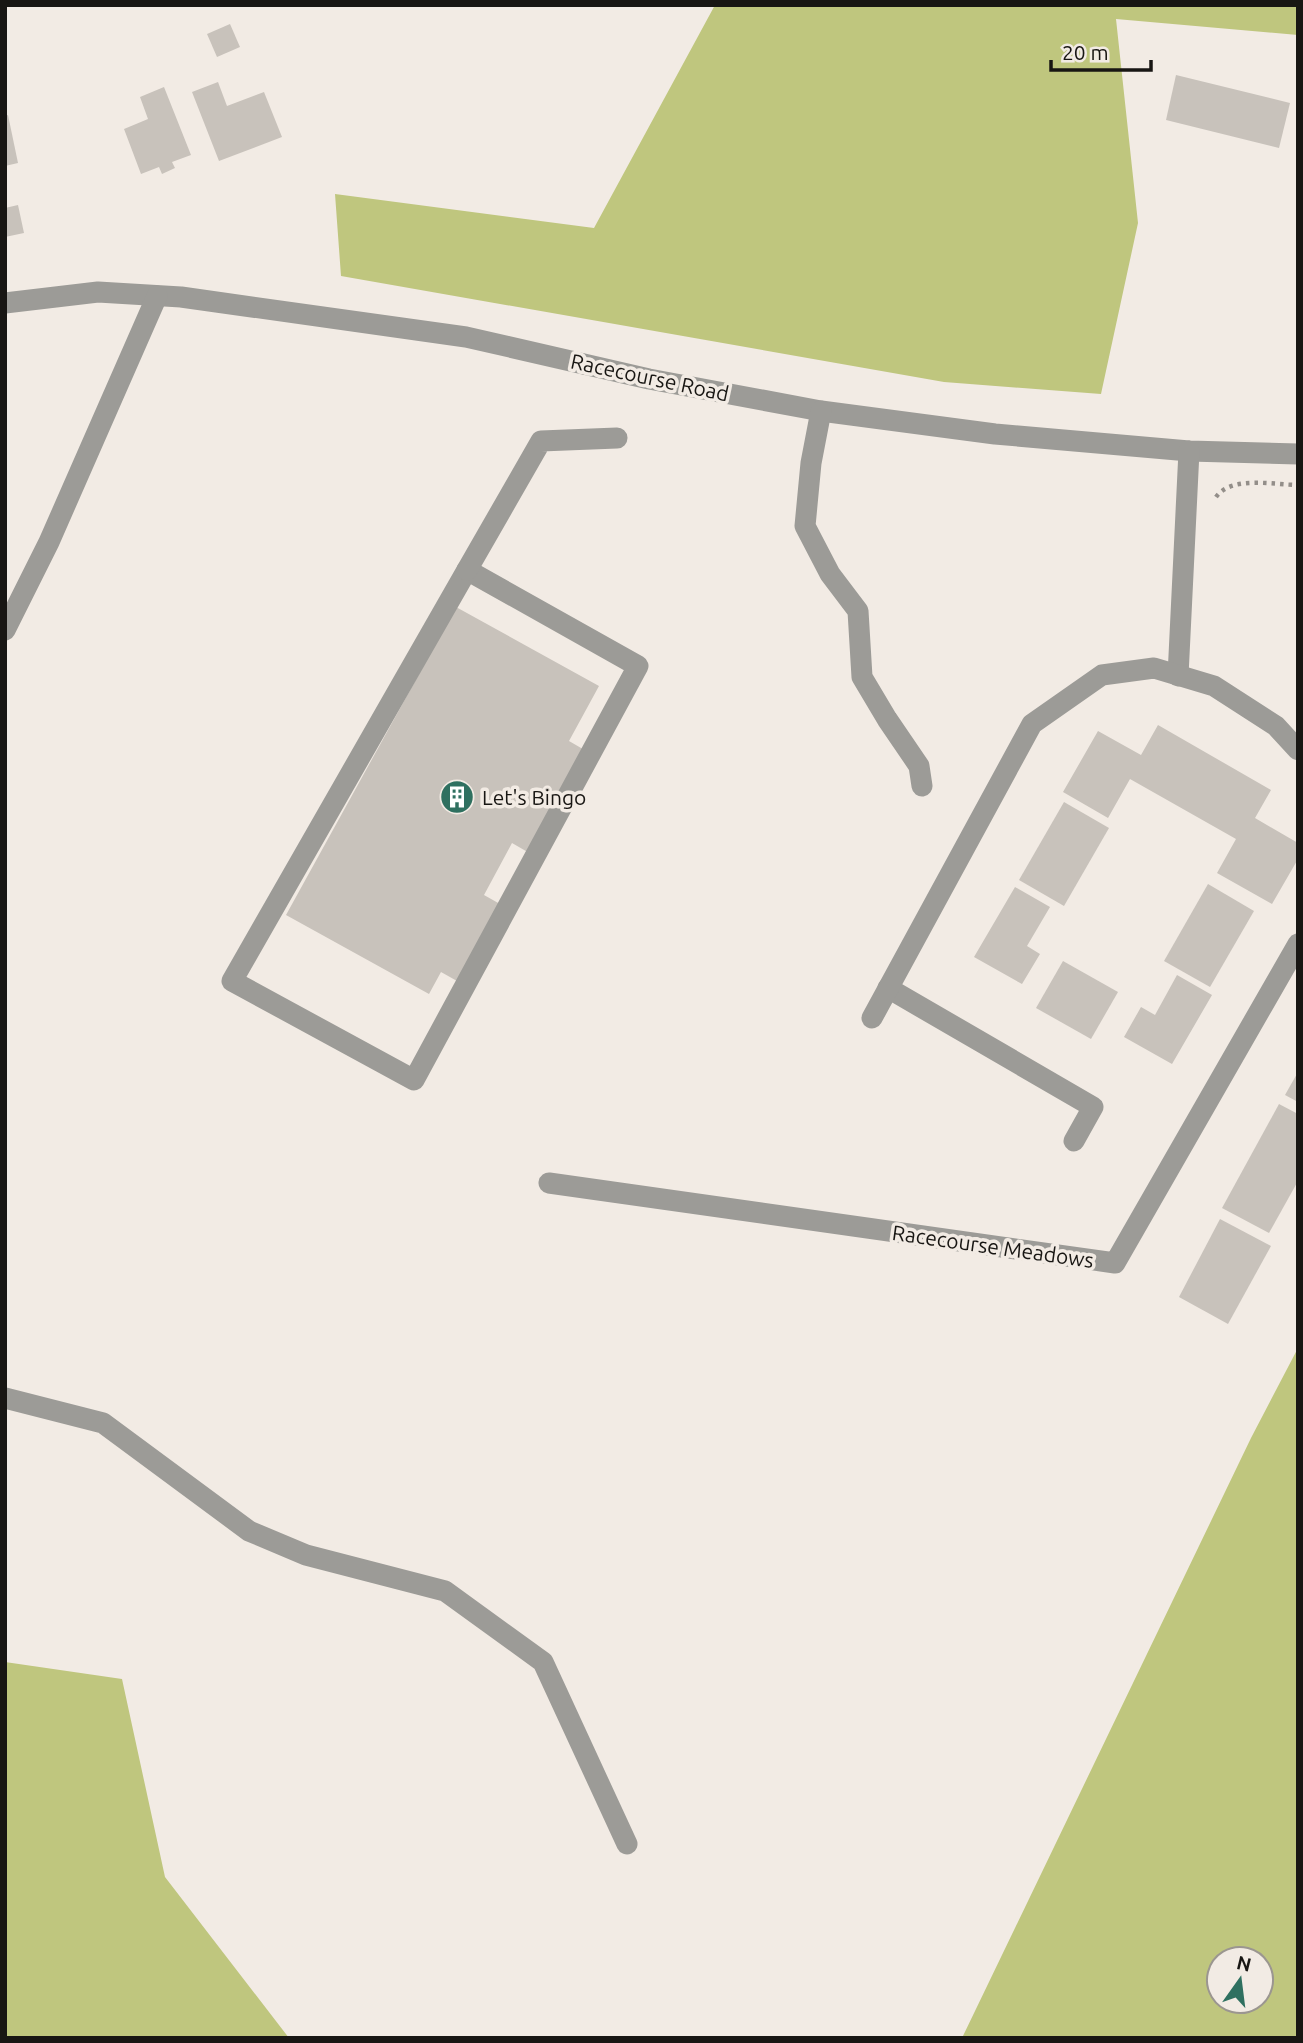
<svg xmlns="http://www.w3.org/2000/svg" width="1303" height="2043" viewBox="0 0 1303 2043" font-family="Ubuntu,sans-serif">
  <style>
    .green { fill: #bfc67e; fill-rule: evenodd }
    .building { fill: #c8c2bb }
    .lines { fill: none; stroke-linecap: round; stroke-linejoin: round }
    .path { stroke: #938e89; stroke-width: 4.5; stroke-dasharray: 3.5 5; stroke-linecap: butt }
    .minor { stroke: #9c9b97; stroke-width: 21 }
    .labels { text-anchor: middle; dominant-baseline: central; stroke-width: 7; stroke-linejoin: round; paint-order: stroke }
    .street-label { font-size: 21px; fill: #181613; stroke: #f2ebe4 }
    .poi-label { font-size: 21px; fill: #181613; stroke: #f2ebe4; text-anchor: start }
  </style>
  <rect width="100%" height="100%" fill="#f2ebe4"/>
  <g class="green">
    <polygon points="715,5 1298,5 1298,35 1116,19 1138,223 1101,394 944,382 341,276 335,194 594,228"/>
    <path d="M1298,1348V2038H962L1251,1438ZM1219,1959H1261V2001H1219Z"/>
    <polygon points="5,1662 122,1679 165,1877 289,2038 5,2038"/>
  </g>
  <g class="building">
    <polygon points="230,24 240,47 217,57 207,34"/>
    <polygon points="1176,75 1290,103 1279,148 1166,120"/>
    <polygon points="218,82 227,106 264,92 282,137 219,161 192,92"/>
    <polygon points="164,87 191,155 172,162 175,168 162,174 159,167 141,174 124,129 148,119 140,97"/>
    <polygon points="8,115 18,163 5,166 5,116"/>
    <polygon points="18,205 24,233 5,237 5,208"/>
    <polygon points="456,607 599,686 569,741 588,752 531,854 512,843 484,895 500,904 457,981 441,972 429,994 286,915"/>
    <polygon points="1158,725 1271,790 1255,818 1298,843 1298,859 1272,904 1217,873 1236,839 1130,779 1108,818 1063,792 1098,731 1141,755"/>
    <polygon points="1064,802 1109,828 1064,906 1019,880"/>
    <polygon points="1208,884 1254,911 1210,987 1164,961"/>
    <polygon points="1015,887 1050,907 1027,946 1040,954 1022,984 974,957"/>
    <polygon points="1063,961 1118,992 1091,1039 1036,1008"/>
    <polygon points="1177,975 1212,995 1172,1064 1124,1037 1141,1007 1155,1015"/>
    <polygon points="1298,1072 1298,1102 1285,1095"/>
    <polygon points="1279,1104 1298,1114 1298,1181 1269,1233 1222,1208"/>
    <polygon points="1220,1219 1271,1246 1228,1324 1179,1297"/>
  </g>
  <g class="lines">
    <path class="path" d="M1216,497C1232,475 1274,485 1298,485"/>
    <g class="minor">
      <polyline points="5,303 98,292 181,297 466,337 649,379 821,411 995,434 1189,451 1298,454"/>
      <polyline points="821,411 811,463 805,526 830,574 858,611 862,677 887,719 919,766 922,786"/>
      <polygon points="467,570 638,666 414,1080 232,981"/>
      <polyline points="467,570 541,441 617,438"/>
      <polyline points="5,630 49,542 157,296"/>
      <polyline points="1178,676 1189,451"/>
      <polyline points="888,988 1093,1107 1074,1141"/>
      <polyline points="872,1018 1032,724 1102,675 1154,668 1214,686 1276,726 1298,750"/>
      <polyline points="549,1183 1115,1263 1298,944"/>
      <polyline points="5,1398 103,1423 249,1531 306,1555 445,1591 543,1662 627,1844"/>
    </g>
  </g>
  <defs>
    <g id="building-disc" transform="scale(1.75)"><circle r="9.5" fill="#2f7060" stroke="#f2ebe4"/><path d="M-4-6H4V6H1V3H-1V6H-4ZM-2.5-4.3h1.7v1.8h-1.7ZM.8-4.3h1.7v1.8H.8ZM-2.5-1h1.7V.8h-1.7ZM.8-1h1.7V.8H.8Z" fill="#fff"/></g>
  </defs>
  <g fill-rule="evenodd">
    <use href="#building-disc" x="457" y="797"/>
  </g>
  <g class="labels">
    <g class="street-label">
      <text transform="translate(650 377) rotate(12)">Racecourse Road</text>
      <text transform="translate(993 1246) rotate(8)">Racecourse Meadows</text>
    </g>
    <g class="poi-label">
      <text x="482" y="797">Let's Bingo</text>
    </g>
  </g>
  <rect width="1303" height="2043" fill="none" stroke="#181613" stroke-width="14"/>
  <g transform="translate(1240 1980) rotate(14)"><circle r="33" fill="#f2ebe4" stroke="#9b9690" stroke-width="2"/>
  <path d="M0-5L12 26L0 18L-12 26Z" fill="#2f7060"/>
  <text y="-10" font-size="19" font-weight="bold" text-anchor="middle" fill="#181613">N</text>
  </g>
  <path d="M1051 60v10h100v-10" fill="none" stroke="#181613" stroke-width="3.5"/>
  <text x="1062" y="60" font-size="21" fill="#181613" stroke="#f2ebe4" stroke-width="5" paint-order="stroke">20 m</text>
</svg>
